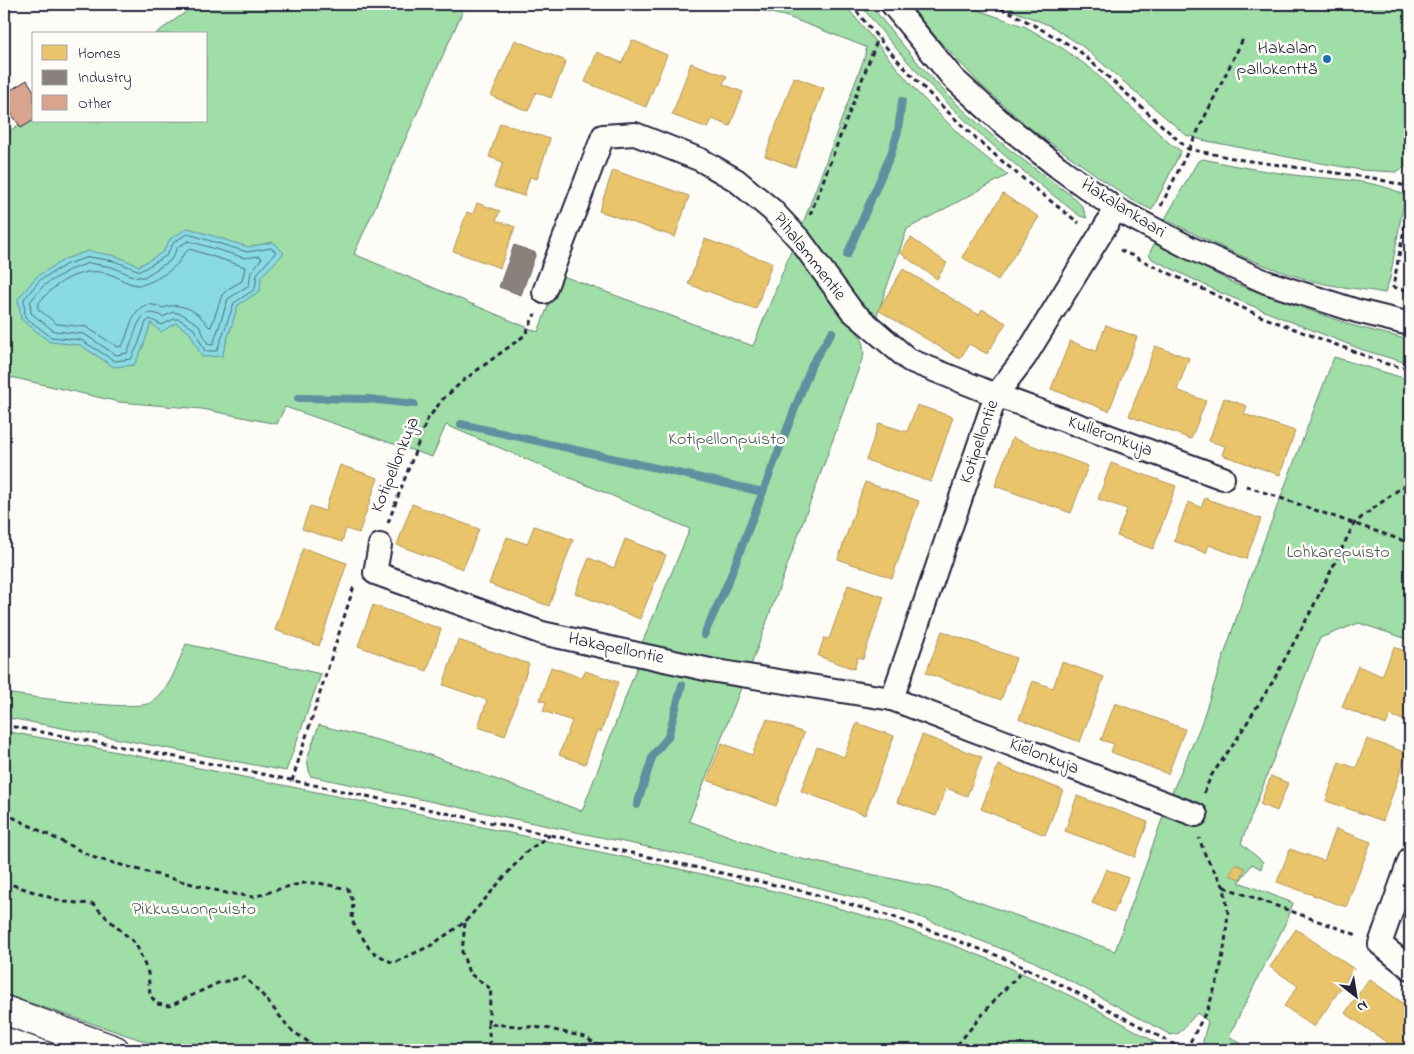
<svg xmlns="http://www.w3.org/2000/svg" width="1414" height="1054" viewBox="0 0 1414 1054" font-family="'Indie Flower',sans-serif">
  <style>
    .green { fill: #9fdea7; stroke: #608071 }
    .water { fill: #89dae2; stroke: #60909f }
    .homes { fill: #e9c46a; stroke: #ad935c }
    .industry { fill: #8a817c; stroke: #6b6468 }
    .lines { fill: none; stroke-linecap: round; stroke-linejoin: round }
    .shore { stroke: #4b6c7e; stroke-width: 1 }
    .stream { stroke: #60909f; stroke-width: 8 }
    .building { fill: #d8a48d; stroke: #22223b }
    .minor-casing { stroke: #22223b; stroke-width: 26 }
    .secondary-casing { stroke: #22223b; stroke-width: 31 }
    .path { stroke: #22223b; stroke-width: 3; stroke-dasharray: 5 4; stroke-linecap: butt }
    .minor { stroke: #fdfcf7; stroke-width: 22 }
    .secondary { stroke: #fdfcf7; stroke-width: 28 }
    .poi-dot { fill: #1f6fb2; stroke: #fdfcf7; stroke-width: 2 }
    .labels { text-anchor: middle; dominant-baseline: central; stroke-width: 5; stroke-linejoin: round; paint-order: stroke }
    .poi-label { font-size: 18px; fill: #22223b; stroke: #fdfcf7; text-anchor: end }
    .street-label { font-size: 18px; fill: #22223b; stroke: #fdfcf7 }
    .park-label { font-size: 18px; fill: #485a5b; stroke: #fdfcf7 }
  </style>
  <rect width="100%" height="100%" fill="#fdfcf7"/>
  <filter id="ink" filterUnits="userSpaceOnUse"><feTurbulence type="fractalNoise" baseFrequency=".02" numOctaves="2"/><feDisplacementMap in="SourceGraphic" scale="10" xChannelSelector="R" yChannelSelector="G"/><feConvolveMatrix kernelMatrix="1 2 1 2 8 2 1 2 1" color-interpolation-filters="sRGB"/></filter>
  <g filter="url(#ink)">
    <g class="green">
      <polygon points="197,4 475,4 465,6 354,254 538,332 560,275 753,346 794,244 862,339 864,354 750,668 640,648 690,529 446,425 432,457 285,407 277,424 202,409 119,402 15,378 4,377 4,134 34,116 34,121 206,121 206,34 155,34"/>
      <polygon points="734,4 844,4 918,93 967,142 1008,175 907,229 876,318 859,306 802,226 865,56 866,47 788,17"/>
      <path d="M860,4H870C901,44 934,84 972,118C1004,147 1038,171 1072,196L1082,206L1087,218L1080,216C997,153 923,87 860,4Z"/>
      <polygon points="909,4 961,4 1026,27 1062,48 1090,68 1169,143 1181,151 1152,210 1130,199 1027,126 982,86 935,36"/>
      <polygon points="997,4 1410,4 1410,161 1407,166 1396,172 1361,170 1298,159 1202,140 1186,135 1082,46 1051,26"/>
      <path d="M1203,159C1233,166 1264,171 1294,175C1325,179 1377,179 1404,195V201L1390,278L1385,293C1365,289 1344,288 1325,284C1269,271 1215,245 1165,219L1198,161Z"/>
      <polygon points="1155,242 1235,284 1354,326 1410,340 1410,364 1363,350 1279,317 1219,292 1152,259 1149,254"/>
      <polygon points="1334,357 1410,380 1410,640 1359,623 1320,638 1241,843 1263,862 1261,869 1252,864 1239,882 1293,903 1288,918 1229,1036 1251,1050 1204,1050 1203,1041 1208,1021 1197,1013 1179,1033 1171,1035 1033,961 899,909 816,887 676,853 310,776 307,759 319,725 416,750 582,811 637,667 741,688 689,821 775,853 948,891 1115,951 1170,797 1200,727 1248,583"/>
      <path d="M186,644L321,674L286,771L4,717V693C28,696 136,713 152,702C171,688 177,665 186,644Z"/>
      <path d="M4,731C178,762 351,799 524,836C664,866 809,893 944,942C1022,970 1098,1007 1168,1050H171L4,994Z"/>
    </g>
    <polygon class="water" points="188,228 248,247 273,242 284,253 261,277 260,291 238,305 222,356 202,357 190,333 176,323 161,332 151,323 143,347 134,365 114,367 80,345 50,342 21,319 18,299 36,277 65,259 88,251 116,256 139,266 163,252 170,239"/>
    <g class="homes">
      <polygon points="515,40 566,61 551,98 536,92 528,111 491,96"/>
      <polygon points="632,40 667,55 646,107 585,82 597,52 622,63"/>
      <polygon points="691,63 727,76 723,84 743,92 730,126 712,119 708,128 672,115"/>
      <polygon points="794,77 824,88 795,167 765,156"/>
      <polygon points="500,123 550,139 537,179 530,177 524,196 494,187 503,162 489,157"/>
      <polygon points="613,170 689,196 675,237 599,211"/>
      <polygon points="1003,194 1039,217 998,280 962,257"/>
      <polygon points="477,203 500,211 496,220 515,227 500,268 453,251 467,212 473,214"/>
      <polygon points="911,238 947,263 937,279 900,253"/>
      <polygon points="705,239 772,263 756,309 688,284"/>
      <polygon points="903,269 979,315 982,309 1006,323 987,354 969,344 960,359 878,310"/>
      <polygon points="1106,325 1137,337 1109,411 1051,389 1070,341 1096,351"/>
      <polygon points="1155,346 1189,358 1177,390 1206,401 1191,439 1129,416"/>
      <polygon points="1224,398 1247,406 1244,414 1295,431 1280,475 1222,455 1225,446 1209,441"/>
      <polygon points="917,405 953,417 931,482 866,460 879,423 907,432"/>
      <polygon points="1012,438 1088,466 1071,513 995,486"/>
      <polygon points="1111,463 1176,486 1153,549 1117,536 1127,509 1098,499"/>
      <polygon points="340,465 378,478 359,533 346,529 342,542 302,529 310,506 325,511"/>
      <polygon points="865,482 919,501 892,578 838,559"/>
      <polygon points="1205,498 1261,519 1246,559 1209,545 1206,553 1174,541 1188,502 1201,507"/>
      <polygon points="412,504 479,529 463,569 397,545"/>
      <polygon points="534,526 573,540 549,606 489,584 507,537 527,544"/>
      <polygon points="625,539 666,555 640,619 575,593 589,558 614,568"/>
      <polygon points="303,548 347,563 319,646 275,630"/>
      <polygon points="848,585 884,597 863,659 858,657 854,669 818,656 824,638 829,639"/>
      <polygon points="373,605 441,629 427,671 358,646"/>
      <polygon points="942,631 1016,658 1001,700 926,673"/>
      <polygon points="458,640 529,664 505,736 478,727 487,700 443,685"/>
      <polygon points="1394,647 1410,653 1410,723 1390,715 1386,725 1342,707 1358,666 1382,676"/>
      <polygon points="1062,662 1104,677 1080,742 1019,719 1033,681 1053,688"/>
      <polygon points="551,667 582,678 585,671 618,682 601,732 597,730 585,764 559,755 572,721 543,711 546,702 540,700"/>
      <polygon points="1115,703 1185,729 1168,774 1111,752 1114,744 1101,740"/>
      <polygon points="767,719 804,733 776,806 707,780 722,743 752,755"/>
      <polygon points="857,723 894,736 865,815 801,791 817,747 844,757"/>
      <polygon points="922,735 982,757 967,796 946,788 936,816 897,802"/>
      <polygon points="1367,739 1407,753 1383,821 1326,801 1339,762 1356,768"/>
      <polygon points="998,765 1063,790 1045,835 981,809"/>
      <polygon points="1271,776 1288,783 1277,811 1260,804"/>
      <polygon points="1077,796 1148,822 1135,857 1065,831"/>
      <polygon points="1336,829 1371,842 1346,907 1277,882 1290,849 1324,861"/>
      <polygon points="1235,864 1245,868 1240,879 1230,875"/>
      <polygon points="1106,869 1128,878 1114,912 1092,903"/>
      <polygon points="1296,929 1354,969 1314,1027 1284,1006 1298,986 1270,967"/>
      <polygon points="1369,979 1410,1008 1405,1017 1410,1021 1410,1048 1409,1050 1388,1050 1383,1047 1386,1042 1345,1013"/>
    </g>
    <polygon class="industry" points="514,245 536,253 521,295 499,287"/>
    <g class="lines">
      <g class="shore">
        <polygon points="188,234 247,252 271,248 276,252 257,274 255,289 234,303 217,351 205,351 194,329 179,319 174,319 162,325 150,319 146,322 138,345 131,359 115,361 81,340 51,337 25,317 24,299 40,280 67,264 89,257 114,261 140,271 166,256 174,242"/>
        <path d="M189,241L245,258L259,256L262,258L251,272L249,285L228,299L213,345L208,344L199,325L182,314L173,312L163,317C137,301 136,337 127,353L116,355L84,334L54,331L31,313L30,302L44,285L69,270L89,263L112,267L135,277H144L170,261L178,247Z"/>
        <path d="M190,249L245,267L242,281L228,289L222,295L211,327L208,326C199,311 180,301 163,308C132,294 132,328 122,346L118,347L86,327L57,324L38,309V304C55,282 84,264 112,275C122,279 133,288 145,284C154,281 168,273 175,266C181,261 182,253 190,249Z"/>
      </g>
      <g class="stream">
        <polyline points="847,255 891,154 898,131 902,101"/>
        <polyline points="298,398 368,399 414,404"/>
        <polyline points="461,424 763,492"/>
        <polyline points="704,635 729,580 812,364 832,332"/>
        <polyline points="637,805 653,755 668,737 682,685"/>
      </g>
    </g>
    <polygon class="building" points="27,80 34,91 34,120 21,128 4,102 4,94"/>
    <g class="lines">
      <g class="minor-casing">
        <g id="minor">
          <polyline points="892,4 953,78 999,120 1058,167 1116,209 1188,247 1266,282 1357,311 1410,324"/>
          <polyline points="544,292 603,136 635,134 701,160 736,180 772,210 800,240 852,311 909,360 996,395 1223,478"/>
          <polyline points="380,545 375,573 542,633 710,670 892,699 1196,815"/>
          <polyline points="892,699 996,395 1025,357 1116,209"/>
          <polyline points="1410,859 1380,944 1410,968"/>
        </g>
      </g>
      <g class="secondary-casing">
        <polyline id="secondary" points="4,1010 115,1050"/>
      </g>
      <g class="path">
        <path d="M851,4C915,88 995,159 1079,223"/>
        <polyline points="983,4 1008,11 1077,49 1188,149 1243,160 1373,178 1410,187"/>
        <polyline points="1410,198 1393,287 1410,291"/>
        <polyline points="1161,206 1243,39"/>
        <polyline points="810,215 878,38"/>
        <polyline points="1120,250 1260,316 1387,364 1410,369"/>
        <polyline points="1246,486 1410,543"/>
        <polyline points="388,523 427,420 442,400 464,380 525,335 535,314"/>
        <polyline points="4,725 229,767 550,835 807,892 897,918 1001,957 1066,987 1185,1050"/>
        <polyline points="292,781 354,586"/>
        <polyline points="1204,793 1211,776 1235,742 1273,681 1311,611 1354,524 1362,517 1410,481"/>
        <polyline points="4,813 95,858 226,893 254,897 282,888 304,883 318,883 348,889 353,901 352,921 371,951 393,963 430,946 465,922 526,852 550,835"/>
        <polyline points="4,882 64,902 93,904 109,920 136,944 148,973 150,995 157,1004 170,1006 218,983 244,977 260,992 291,1030 320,1050"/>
        <polyline points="1224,887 1357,935"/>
        <polyline points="465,923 462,952 469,973 491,989 488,1024 545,1028 585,1037 605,1050"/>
        <polyline points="480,1050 490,1042 488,1024"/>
        <polyline points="950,1050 957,1045 998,996 1026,968"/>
        <polyline points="1186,1050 1208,1008 1219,976 1225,943 1228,913 1224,887 1206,857 1199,838"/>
      </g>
      <use href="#minor" class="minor"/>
      <use href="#secondary" class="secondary"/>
    </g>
  </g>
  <circle class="poi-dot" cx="1327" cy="59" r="5"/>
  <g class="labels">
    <g class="poi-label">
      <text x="1317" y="49">Hakalan<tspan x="1317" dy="21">pallokenttä</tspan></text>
    </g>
    <g class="street-label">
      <text transform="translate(1123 209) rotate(32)">Hakalankaari</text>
      <text transform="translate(809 257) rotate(52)">Pihalammentie</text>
      <text transform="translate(1110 437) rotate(20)">Kulleronkuja</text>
      <text transform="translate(980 442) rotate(-71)">Kotipellontie</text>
      <text transform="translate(396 465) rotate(-68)">Kotipellonkuja</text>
      <text transform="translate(616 649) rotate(12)">Hakapellontie</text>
      <text transform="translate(1044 757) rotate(21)">Kielonkuja</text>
    </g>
    <g class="park-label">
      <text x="727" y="440">Kotipellonpuisto</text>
      <text x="1338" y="553">Lohkarepuisto</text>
      <text x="194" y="910">Pikkusuonpuisto</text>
    </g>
  </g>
  <rect width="1414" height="1054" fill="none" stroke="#fdfcf7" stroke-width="20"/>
  <rect x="10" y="10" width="1394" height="1034" fill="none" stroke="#22223b" stroke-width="2" filter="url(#ink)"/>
  <rect x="32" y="32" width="175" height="90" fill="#fdfcf7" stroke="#a5a5ac"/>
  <rect x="42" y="45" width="25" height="15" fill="#e9c46a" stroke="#a5a5ac"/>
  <text x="78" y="58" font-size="15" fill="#22223b">Homes</text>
  <rect x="42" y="70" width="25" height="15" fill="#8a817c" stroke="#a5a5ac"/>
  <text x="78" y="82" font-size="15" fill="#22223b">Industry</text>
  <rect x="42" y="95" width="25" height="15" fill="#d8a48d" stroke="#a5a5ac"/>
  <text x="78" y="108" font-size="15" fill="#22223b">Other</text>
  <g transform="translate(1356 996) rotate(149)" stroke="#fdfcf7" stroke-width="4" paint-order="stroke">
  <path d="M0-4L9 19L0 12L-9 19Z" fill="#22223b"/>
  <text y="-8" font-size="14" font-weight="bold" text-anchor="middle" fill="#22223b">N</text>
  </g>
</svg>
